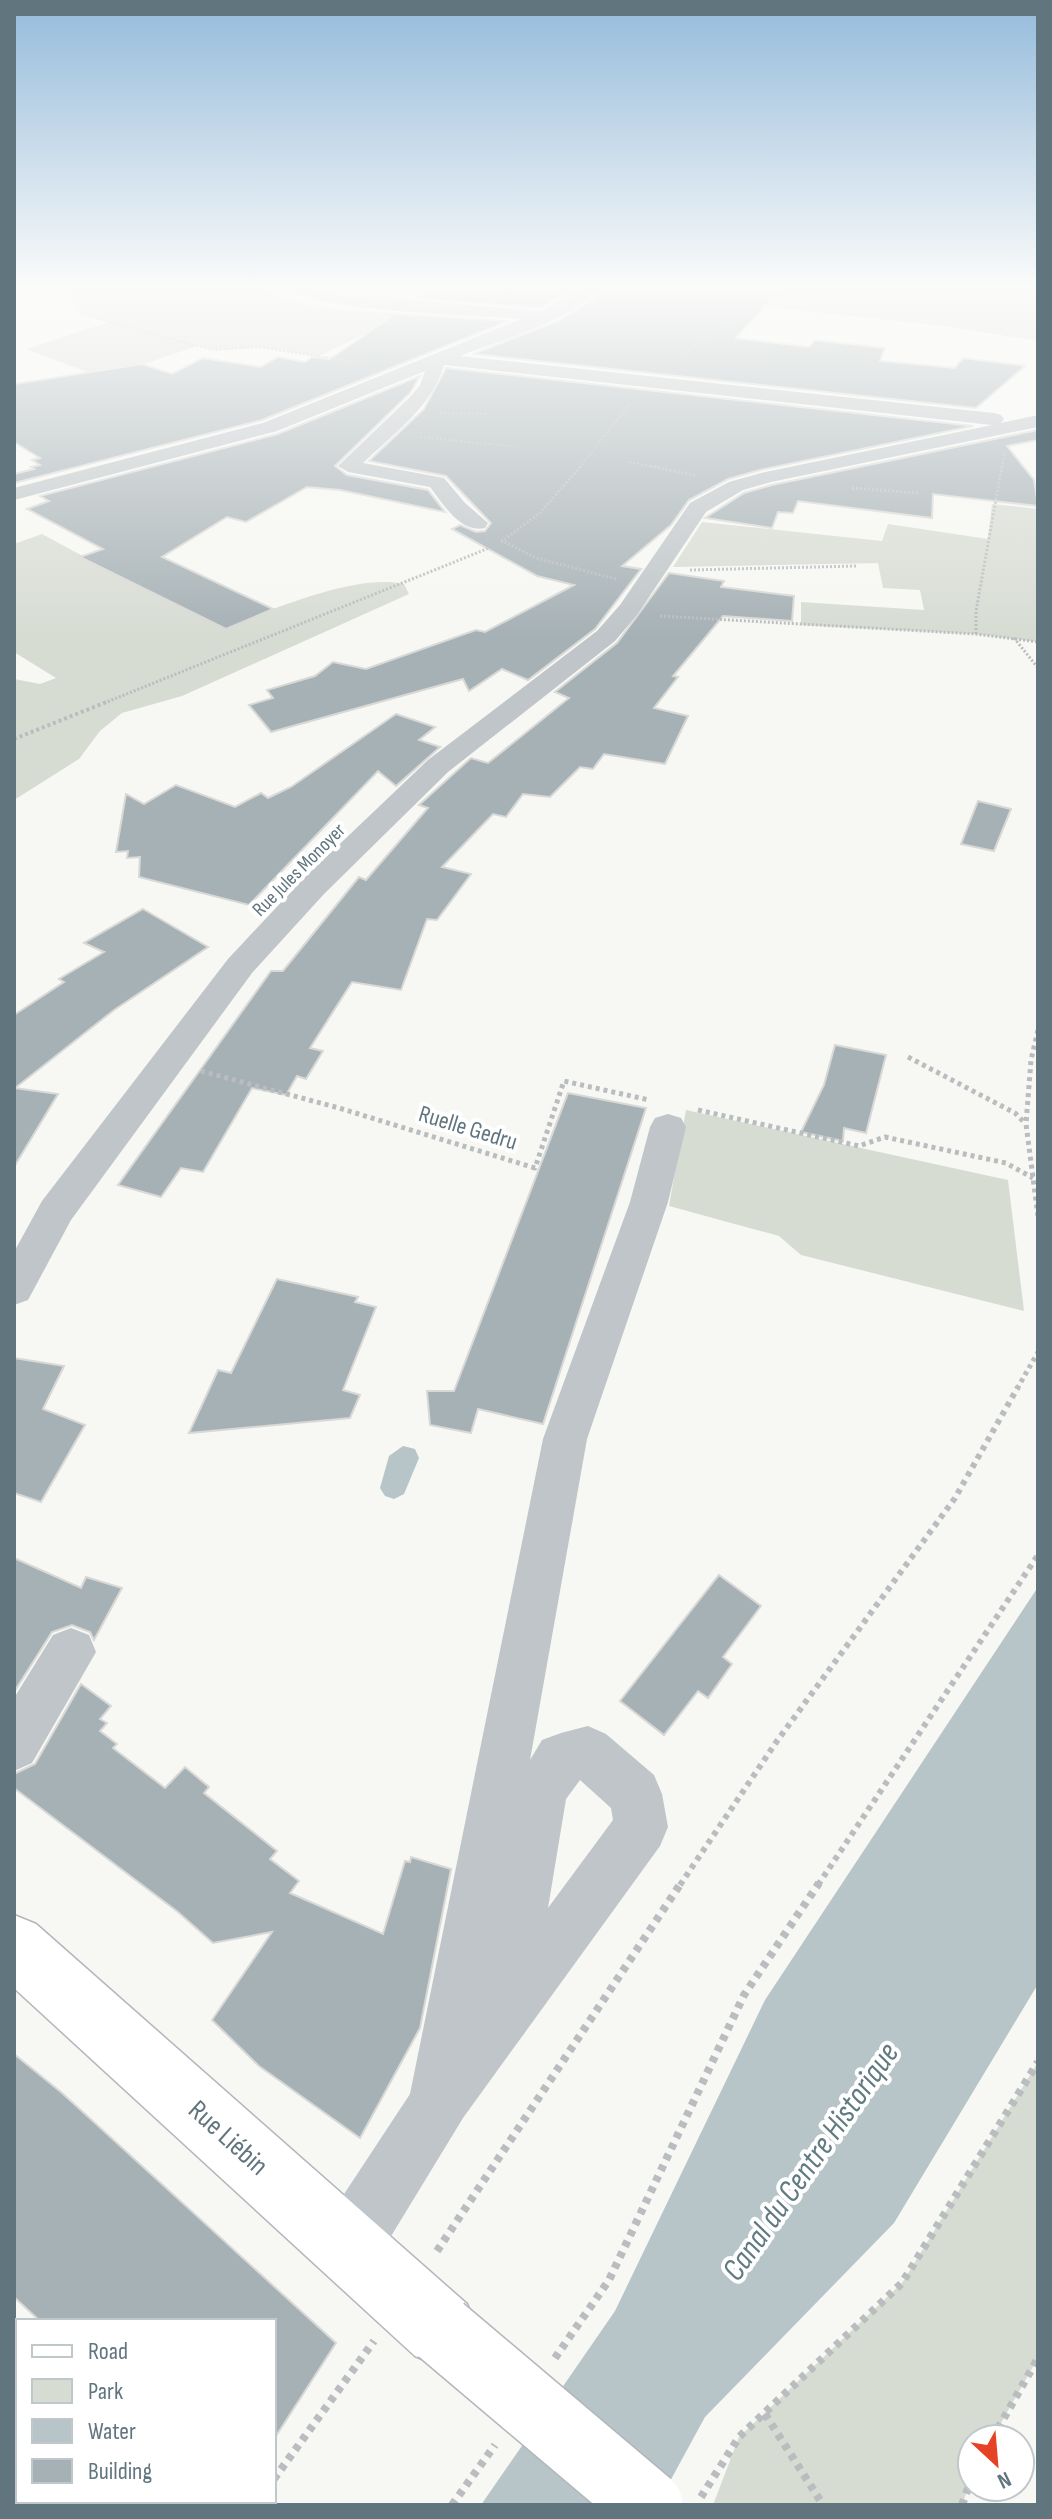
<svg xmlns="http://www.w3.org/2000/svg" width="1052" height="2519" viewBox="0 0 1052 2519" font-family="'Sofia Sans Condensed',sans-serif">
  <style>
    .green { fill: #d7dcd3 }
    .water { fill: #b7c5c8 }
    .building { fill: #a6b1b5; stroke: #d8d8d6; stroke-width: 2 }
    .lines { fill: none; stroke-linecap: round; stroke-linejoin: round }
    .major-casing { stroke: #b1b7ba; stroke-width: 3 }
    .path-far5 { stroke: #b9bdbf; stroke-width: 2; stroke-dasharray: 2 2; stroke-linecap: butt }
    .path-far4 { stroke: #b9bdbf; stroke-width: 3; stroke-dasharray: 2 2; stroke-linecap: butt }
    .path-far3 { stroke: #b9bdbf; stroke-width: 4; stroke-dasharray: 3 3; stroke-linecap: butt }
    .path-far2 { stroke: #b9bdbf; stroke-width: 5; stroke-dasharray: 4 4; stroke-linecap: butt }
    .path-far1 { stroke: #b9bdbf; stroke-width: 6; stroke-dasharray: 5 5; stroke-linecap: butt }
    .path { stroke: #b9bdbf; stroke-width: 8; stroke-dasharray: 6 6; stroke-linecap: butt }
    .minor { fill: #bfc5c8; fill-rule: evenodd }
    .major { fill: #fff; fill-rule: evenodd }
    .major-bridge-casing { stroke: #b1b7ba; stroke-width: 72; stroke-linecap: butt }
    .major-bridge { stroke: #fff; stroke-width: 69 }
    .labels { text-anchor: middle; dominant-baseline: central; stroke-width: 8; stroke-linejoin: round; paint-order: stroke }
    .far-street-label { font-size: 20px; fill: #61757f; stroke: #fff }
    .street-label { font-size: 24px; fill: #61757f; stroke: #fff }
    .near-street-label { font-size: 28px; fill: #61757f; stroke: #fff }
    .near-water-label { font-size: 32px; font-style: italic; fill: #617b81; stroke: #fff }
  </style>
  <rect width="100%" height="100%" fill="#f7f7f3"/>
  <g class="green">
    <path d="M69,285H258C296,310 350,311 395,313L365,334L319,356L258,347L214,350L197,346L103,378L26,349L109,322L82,314L72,299L74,293Z"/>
    <polygon points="786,285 1038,285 1038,341 936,325 751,305"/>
    <polygon points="992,504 1038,509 1038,642 976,634 801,625 801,602 924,610 920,590 883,588 878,563 673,567 702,522 882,541 888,524 988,539"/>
    <path d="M42,534L136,585L141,584L228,627C273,609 357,573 404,584L409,594L182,696L122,713L100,731L79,759L14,800V679L40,684L56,678L14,652V544Z"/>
    <polygon points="686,1110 1008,1180 1024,1311 801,1255 779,1236 669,1206"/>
    <polygon points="1038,2062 1038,2358 992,2439 972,2439 972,2477 962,2505 713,2505 739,2437 902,2283"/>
  </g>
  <g class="water">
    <polygon points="403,1446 415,1449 419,1458 404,1494 394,1499 385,1496 380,1488 389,1456"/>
    <polygon points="1038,1587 1038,1984 894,2223 705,2417 657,2505 481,2505 615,2311 765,2000"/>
  </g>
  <g class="building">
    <polygon points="437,285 580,285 540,308 418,298"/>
    <polygon points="604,285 658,285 775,294 736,338 809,347 815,340 885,348 880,361 955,368 963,358 1025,366 976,408 473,354 558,321 592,300"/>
    <polygon points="395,314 508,321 262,420 14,483 14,474 34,469 31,467 40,465 32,460 40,458 14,442 14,384 142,364 172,374 203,358 261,367 278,357 305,362 312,357 330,359"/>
    <polygon points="446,368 973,426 760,470 728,479 689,500 671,525 622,566 641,569 595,629 528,680 502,669 469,691 463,679 271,732 249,705 273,698 267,690 315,676 333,662 366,669 476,630 485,632 574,585 537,576 452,529 460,525 476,532 485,531 491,523 446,476 369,461 424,409"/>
    <polygon points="420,376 410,393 335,466 347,475 428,490 445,512 340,490 307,487 246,522 227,517 162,557 273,609 226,629 80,557 103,549 27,509 49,501 40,496 278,434"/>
    <polygon points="1038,430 1038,440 1007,446 1034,480 1038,506 933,494 932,518 798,501 793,513 778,512 772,528 705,518 744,493 772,485"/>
    <polygon points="669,573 724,581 721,587 794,596 792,621 723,616 673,676 678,677 654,708 688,716 665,764 604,754 593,769 580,767 550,797 523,794 506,817 493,814 442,867 471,874 437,920 427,919 401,990 352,982 310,1048 323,1051 306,1079 297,1076 286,1095 252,1088 203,1172 181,1168 161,1197 118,1185 271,971 283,971 359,877 366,880 428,808 419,805 471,758 488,763 569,698 555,692 617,643"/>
    <polygon points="396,714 435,727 419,740 440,747 396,786 378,771 249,905 139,877 140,857 127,858 128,851 116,852 126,794 144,804 176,785 235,807 261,793 268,798 291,787"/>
    <polygon points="978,801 1011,809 994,851 961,844"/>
    <polygon points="143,909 208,947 114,1010 15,1088 58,1094 14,1167 14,1015 64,982 59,979 104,952 84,943"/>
    <polygon points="835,1045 886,1055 866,1133 844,1128 843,1141 801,1132 824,1085"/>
    <polygon points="568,1093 646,1108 543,1424 478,1409 471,1433 430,1425 427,1391 454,1391"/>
    <polygon points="277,1279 358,1297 355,1302 376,1307 343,1390 360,1395 350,1418 189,1433 218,1370 231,1373"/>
    <polygon points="14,1358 64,1366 43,1409 85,1425 41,1502 14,1493"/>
    <polygon points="14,1558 81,1588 86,1577 122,1588 94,1640 90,1632 72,1625 52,1632 14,1692"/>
    <polygon points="719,1575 761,1606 723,1657 732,1664 708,1698 698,1691 664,1735 620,1701"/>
    <polygon points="81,1684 111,1706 100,1719 107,1723 100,1731 117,1744 113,1748 165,1788 185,1767 209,1787 204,1793 277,1851 270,1859 299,1881 290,1893 383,1934 405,1861 410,1862 411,1857 451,1869 420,2028 360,2138 259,2066 212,2020 272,1932 213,1943 178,1912 14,1788 14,1774 35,1764"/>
    <polygon points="14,2054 62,2093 336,2343 274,2439 274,2321 40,2321 14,2297"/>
  </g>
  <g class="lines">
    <g class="major-casing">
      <polygon id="major" points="14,1915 36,1924 467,2304 478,2330 467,2356 441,2367 415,2356 14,1988"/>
    </g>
    <g class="path-far5">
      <polyline points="69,285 74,293 72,299 82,314 197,346 214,350 258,347 356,362"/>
      <polyline points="14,293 53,285"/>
      <polyline points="677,358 721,328 799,285"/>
      <polyline points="440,413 487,414"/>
      <polyline points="420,437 518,447"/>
      <polyline points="629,462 660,468"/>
      <polyline points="579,468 630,404"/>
      <polyline points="1002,468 1005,452"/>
    </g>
    <g class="path-far4">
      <polyline points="650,466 697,476"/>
      <polyline points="852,488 918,493"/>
      <polyline points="501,540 536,558 616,579"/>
      <polyline points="501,542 540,513 581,466"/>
      <polyline points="690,570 857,566"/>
      <polyline points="660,616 976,634 1038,642"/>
      <polyline points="976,634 976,611 1002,466"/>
      <polyline points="1014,638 1038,668"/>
      <polyline points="104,703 489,548"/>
    </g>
    <polyline class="path-far3" points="14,739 109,701"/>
    <g class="path-far2">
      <polyline points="1038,1030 1031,1060 1026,1124 1038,1216"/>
      <polyline points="908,1057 1015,1113 1025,1123"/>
      <polyline points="201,1071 339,1108 535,1168 564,1081 649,1100"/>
      <polyline points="698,1110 859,1146 885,1137 1006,1163 1033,1178"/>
      <polyline points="1017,1389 1038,1352"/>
    </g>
    <g class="path-far1">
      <polyline points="680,1885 777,1741 955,1498 1018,1387"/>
      <polyline points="818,1885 1038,1555"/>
    </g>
    <g class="path">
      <polyline points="437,2251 681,1883"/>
      <polyline points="555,2358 609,2280 744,1995 819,1883"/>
      <polyline points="765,2414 823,2505"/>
      <polyline points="992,2439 1038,2358"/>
      <polyline points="274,2479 374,2341"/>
      <polyline points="701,2497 739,2437 902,2283 1038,2062"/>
      <polyline points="256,2505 259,2501"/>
      <polyline points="452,2505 495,2445"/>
      <polyline points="962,2505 972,2477"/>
    </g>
    <g class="minor">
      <path d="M282,285H301L335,294L541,311L585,285H601C579,319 498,341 460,356L994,413L1001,415L1004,419L1001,423L1038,415V427L771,482L743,490L706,512L637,615L615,641L448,772L324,894L252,973L71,1220L28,1300L14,1305V1252L42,1201L228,959L302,880L428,760L597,631L620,605L690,503L729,482L761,473L992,425L444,365C432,407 394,433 363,463L444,478L465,503L488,523L485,528C461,534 443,504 430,487L348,472L338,466L412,395L420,385L425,371L277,431L14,500V488L263,423L521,319C476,315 308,312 282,285Z"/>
      <path d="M668,1114L681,1118L686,1127L668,1202L587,1439L530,1760L542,1740L561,1733L588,1726L606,1734L654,1775L662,1794L668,1827L660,1846L463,2118L371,2269L348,2278L325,2269L316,2246L325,2223L410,2094L543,1439L630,1202L650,1127L655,1118ZM580,1780L611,1808L613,1820L548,1908L566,1799Z"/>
      <polygon points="71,1628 89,1635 96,1652 32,1763 14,1771 14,1698 53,1635"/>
    </g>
    <use href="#major" class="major"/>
    <g class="major-bridge-casing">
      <polyline id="major-bridge" points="441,2330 648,2505"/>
    </g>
    <use href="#major-bridge" class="major-bridge"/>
  </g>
  <linearGradient id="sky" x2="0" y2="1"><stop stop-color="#94bbdb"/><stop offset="0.45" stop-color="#fbfbfa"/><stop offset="1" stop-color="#fbfbfa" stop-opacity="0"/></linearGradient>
  <rect width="1052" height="637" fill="url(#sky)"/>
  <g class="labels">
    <g class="far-street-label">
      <text transform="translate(299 870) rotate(-45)">Rue Jules Monoyer</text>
    </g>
    <g class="street-label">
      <text transform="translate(468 1128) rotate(17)">Ruelle Gedru</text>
    </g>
    <g class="near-street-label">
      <text transform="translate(228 2138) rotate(42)">Rue Liébin</text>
    </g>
    <g class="near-water-label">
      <text transform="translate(811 2162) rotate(-55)">Canal du Centre Historique</text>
    </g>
  </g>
  <rect width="1052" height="2519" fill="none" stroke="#61757f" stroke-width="32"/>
  <rect x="16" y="2319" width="260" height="184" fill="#ffffff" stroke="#c0c8cc" stroke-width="2"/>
  <rect x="32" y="2345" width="40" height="12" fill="#ffffff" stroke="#c0c8cc" stroke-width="2"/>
  <text x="88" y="2359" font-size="24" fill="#61757f">Road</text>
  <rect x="32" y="2379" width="40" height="24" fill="#d7dcd3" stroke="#c0c8cc" stroke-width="2"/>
  <text x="88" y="2399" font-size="24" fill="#61757f">Park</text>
  <rect x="32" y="2419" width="40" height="24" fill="#b7c5c8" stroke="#c0c8cc" stroke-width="2"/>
  <text x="88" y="2439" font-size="24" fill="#61757f">Water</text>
  <rect x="32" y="2459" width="40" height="24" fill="#a6b1b5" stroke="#c0c8cc" stroke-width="2"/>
  <text x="88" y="2479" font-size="24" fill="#61757f">Building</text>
  <g transform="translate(996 2463) rotate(154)"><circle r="38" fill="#ffffff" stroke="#c0c8cc" stroke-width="2"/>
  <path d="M0-6L14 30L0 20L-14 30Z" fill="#e54226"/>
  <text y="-12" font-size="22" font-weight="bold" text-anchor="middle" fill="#61757f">N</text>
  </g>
</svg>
